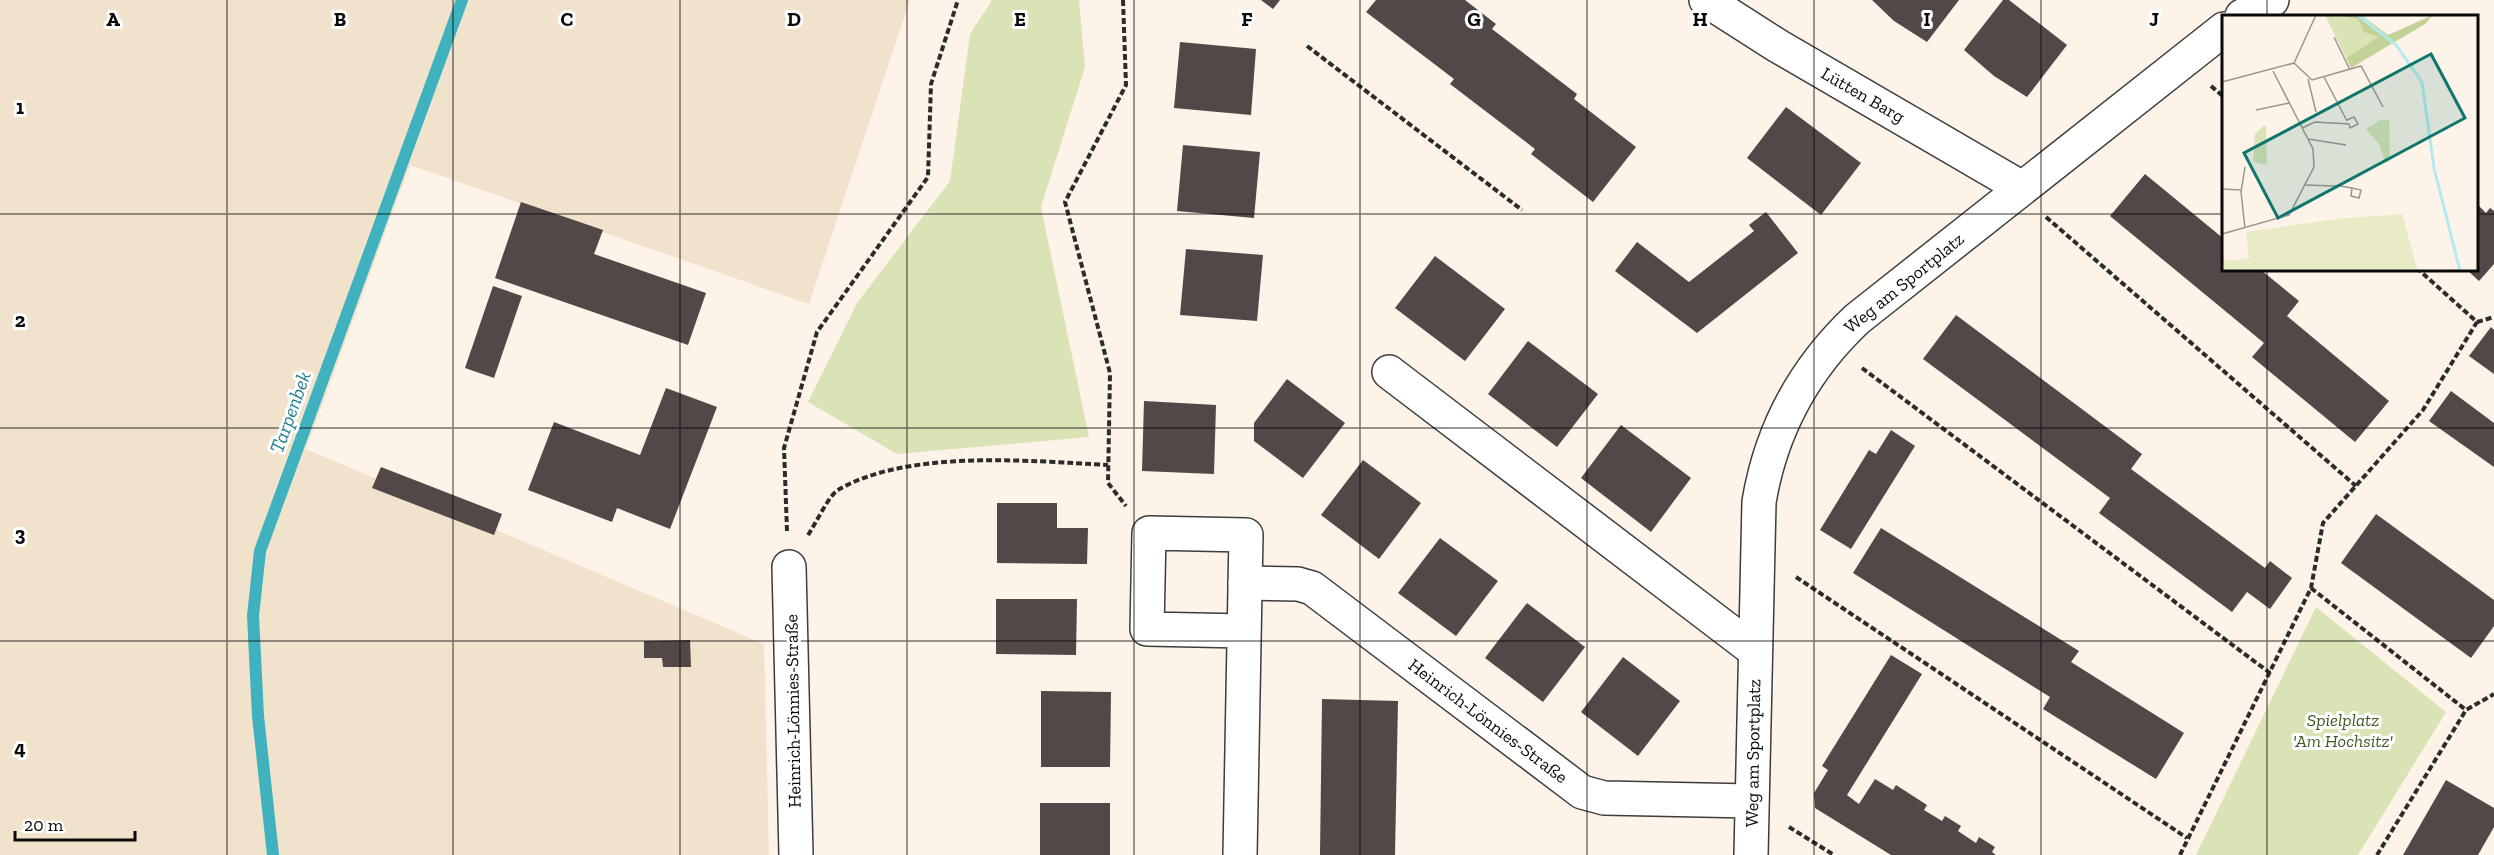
<svg xmlns="http://www.w3.org/2000/svg" width="2494" height="855" viewBox="0 0 2494 855" font-family="'Zilla Slab',serif">
  <style>
    .farmland { fill: #f0e2cb }
    .green { fill: #dae3b6 }
    .lines { fill: none; stroke-linecap: round; stroke-linejoin: round }
    .stream { stroke: #40b1bf; stroke-width: 12 }
    .building { fill: #514847 }
    .minor-casing { stroke: #3d3d3d; stroke-width: 36 }
    .path { stroke: #2c2c2c; stroke-width: 4; stroke-dasharray: 6 3; stroke-linecap: butt }
    .minor { stroke: #fff; stroke-width: 33 }
    .grid { fill: none; stroke: #0a0a0a; stroke-width: 1.5; stroke-opacity: 0.55 }
    .labels { text-anchor: middle; dominant-baseline: central; stroke-width: 6; stroke-linejoin: round; paint-order: stroke }
    .street-label { font-size: 18px; fill: #0a0a0a; stroke: #fff }
    .park-label { font-size: 18px; font-style: italic; fill: #3d5a21; stroke: #fff }
    .water-label { font-size: 20px; font-style: italic; fill: #207e8e; stroke: #fff }
    .inset-river { fill: none; stroke: #b2eaef; stroke-width: 3 }
    .inset-road { fill: none; stroke: #9c968f; stroke-width: 1.5 }
    .view { fill: #0f766e; fill-opacity: 0.15; stroke: #0f766e; stroke-width: 3 }
    .inset-edge { fill: none; stroke: #0a0a0a; stroke-width: 3 }
    .grid-label { font-size: 20px; text-anchor: middle; font-weight: bold; fill: #0a0a0a; stroke: #fff; stroke-width: 6; stroke-linejoin: round; paint-order: stroke }
  </style>
  <rect width="100%" height="100%" fill="#fdf3e8"/>
  <polygon class="farmland" points="0,0 910,0 809,304 410,165 306,449 764,644 769,855 0,855"/>
  <g class="green">
    <polygon points="992,0 1079,0 1085,67 1041,207 1089,437 897,454 808,402 857,303 950,181 970,34"/>
    <polygon points="2316,607 2446,712 2358,855 2196,855"/>
  </g>
  <g class="lines">
    <polyline class="stream" points="273,855 258,716 253,616 260,551 462,0"/>
  </g>
  <g class="building">
    <polygon points="1261,0 1280,0 1273,9"/>
    <polygon points="1376,0 1465,0 1496,24 1492,29 1577,94 1574,99 1636,147 1593,202 1531,154 1535,149 1450,84 1454,79 1366,12"/>
    <polygon points="1872,0 1959,0 1927,42 1894,21"/>
    <polygon points="2003,0 2009,0 2067,45 2027,97 1994,76 1964,50"/>
    <polygon points="1180,42 1256,49 1251,115 1174,108"/>
    <polygon points="1786,107 1861,163 1821,215 1747,158"/>
    <polygon points="1183,145 1260,152 1254,218 1177,211"/>
    <polygon points="2145,174 2224,239 2224,270 2261,270 2299,301 2287,316 2389,401 2355,442 2252,357 2264,343 2110,216"/>
    <polygon points="521,202 603,230 594,254 706,293 688,345 495,278"/>
    <polygon points="2478,205 2486,213 2490,208 2494,211 2494,264 2479,281 2467,270 2478,270"/>
    <polygon points="1766,212 1798,253 1697,333 1615,271 1637,242 1689,282 1754,231 1749,225"/>
    <polygon points="1186,249 1263,255 1257,321 1180,315"/>
    <polygon points="1435,256 1505,309 1465,361 1395,308"/>
    <polygon points="493,286 522,296 494,378 465,368"/>
    <polygon points="1956,315 2142,454 2131,469 2265,568 2270,561 2292,578 2270,609 2247,592 2232,612 2099,513 2110,498 1923,359"/>
    <polygon points="2491,327 2494,330 2494,374 2469,356"/>
    <polygon points="1528,341 1598,394 1557,447 1488,394"/>
    <polygon points="1287,379 1345,423 1303,478 1254,441 1254,423"/>
    <polygon points="666,388 717,407 670,529 617,508 612,522 528,490 554,422 640,455"/>
    <polygon points="2451,391 2494,423 2494,467 2429,421"/>
    <polygon points="1144,401 1216,405 1214,474 1142,471"/>
    <polygon points="1621,425 1691,478 1651,532 1581,478"/>
    <polygon points="1891,430 1915,446 1851,549 1820,530 1869,450 1876,454"/>
    <polygon points="1363,460 1421,503 1379,559 1321,515"/>
    <polygon points="381,467 502,514 494,535 372,488"/>
    <polygon points="997,503 1057,503 1057,528 1088,528 1087,564 997,563"/>
    <polygon points="2376,514 2494,600 2494,626 2471,658 2341,563"/>
    <polygon points="1881,528 2079,651 2071,662 2184,733 2156,779 2043,709 2050,697 1853,573"/>
    <polygon points="1440,538 1498,581 1456,636 1398,593"/>
    <polygon points="996,599 1077,599 1076,655 996,654"/>
    <polygon points="1527,603 1585,647 1543,702 1485,658"/>
    <polygon points="690,640 691,667 663,667 662,658 644,658 644,641"/>
    <polygon points="1891,655 1922,674 1847,795 1859,804 1875,779 1893,790 1896,785 1927,805 1924,810 1942,821 1945,816 1961,826 1958,831 1976,843 1979,837 1995,847 1992,852 1996,855 1891,855 1815,808 1814,793 1828,770 1822,766"/>
    <polygon points="1623,657 1680,701 1638,756 1581,712"/>
    <polygon points="1041,691 1111,692 1110,767 1041,767"/>
    <polygon points="1322,699 1398,701 1395,855 1320,855"/>
    <polygon points="2446,780 2494,808 2494,827 2478,855 2403,855"/>
    <rect x="1040" y="803" width="70" height="52"/>
  </g>
  <g class="lines">
    <g class="minor-casing">
      <g id="minor">
        <polyline points="1706,0 1778,46 2022,188"/>
        <polyline points="2242,16 2272,0"/>
        <polyline points="1389,372 1754,650"/>
        <polyline points="789,567 796,855"/>
        <polyline points="1245,583 1298,584 1312,588 1582,792 1604,798 1751,801"/>
        <polyline points="1240,855 1246,535 1149,533 1147,629 1244,631"/>
        <path d="M1751,855L1759,502C1771,430 1804,369 1857,319L2224,29"/>
      </g>
    </g>
    <g class="path">
      <polyline points="1123,0 1126,85 1065,202 1110,373 1108,483 1126,506"/>
      <polyline points="1307,46 1522,210"/>
      <polyline points="2211,86 2224,97"/>
      <polyline points="2046,217 2356,486"/>
      <polyline points="2477,322 2494,317"/>
      <polyline points="1862,368 2270,673"/>
      <polyline points="787,531 784,448 817,332 928,177 931,84 958,0"/>
      <path d="M808,535C815,525 829,495 838,490C908,449 1030,461 1108,465"/>
      <polyline points="1796,577 2187,838"/>
      <polyline points="2311,588 2466,710"/>
      <polyline points="1789,827 1834,855"/>
      <polyline points="2180,855 2311,588 2323,523 2423,410 2477,322 2419,270"/>
      <polyline points="2377,855 2466,710 2494,694"/>
    </g>
    <use href="#minor" class="minor"/>
  </g>
  <path class="grid" d="M227,0V855M453,0V855M680,0V855M907,0V855M1134,0V855M1360,0V855M1587,0V855M1814,0V855M2041,0V855M2267,0V16M0,214H2224M2478,214H2494M2267,270V855M0,428H2494M0,641H2494"/>
  <g class="labels">
    <g class="street-label">
      <text transform="translate(1863 95) rotate(30)">Lütten Barg</text>
      <text transform="translate(1904 283) rotate(-39)">Weg am Sportplatz</text>
      <text transform="translate(793 711) rotate(-91)">Heinrich-Lönnies-Straße</text>
      <text transform="translate(1488 721) rotate(37)">Heinrich-Lönnies-Straße</text>
      <text transform="translate(1753 753) rotate(-89)">Weg am Sportplatz</text>
    </g>
    <g class="park-label">
      <text x="2343" y="720">Spielplatz<tspan x="2343" dy="21">'Am Hochsitz'</tspan></text>
    </g>
    <g class="water-label">
      <text transform="translate(290 412) rotate(-70)">Tarpenbek</text>
    </g>
  </g>
  <g transform="translate(2222 15)">
    <rect width="256" height="256" fill="#fdf3e8"/>
    <path d="M103,0L136,4L156,22L124,43ZM158,105H167L168,147H163L157,129L144,114ZM41,111H44L45,150L31,147L33,119Z" fill="#dae3b6"/>
    <path d="M110,0H139L166,20L211,0L203,9L129,53L124,43L156,22L142,17L136,4Z" fill="#c3d297"/>
    <path d="M180,199L196,256H0V230L3,246L27,243L24,217L113,204Z" fill="#e9ebc7"/>
    <path class="inset-river" d="M136,0L174,30L200,67L212,153L238,256"/>
    <path class="inset-road" d="M112,22L128,55M72,48L90,65L139,51L161,92M102,62L125,106M86,64L94,97M0,67L72,48L94,0M34,95L67,88M80,113L93,107L127,109L128,113L136,109L132,102L125,105M86,124L124,130M23,152L19,177L23,213M84,170L113,171H118L130,173L139,175L137,183L129,181L130,173M0,174L19,175M0,219L67,200L92,152L91,134L51,56"/>
    <path class="view" d="M209,39L243,103L56,203L22,138Z"/>
    <rect width="256" height="256" class="inset-edge"/>
  </g>
  <g class="grid-label">
    <text x="113" y="26">A</text>
    <text x="340" y="26">B</text>
    <text x="567" y="26">C</text>
    <text x="794" y="26">D</text>
    <text x="1020" y="26">E</text>
    <text x="1247" y="26">F</text>
    <text x="1474" y="26">G</text>
    <text x="1700" y="26">H</text>
    <text x="1927" y="26">I</text>
    <text x="2154" y="26">J</text>
    <text x="20" y="114">1</text>
    <text x="20" y="327">2</text>
    <text x="20" y="541">3</text>
    <text x="20" y="755">4</text>
  </g>
  <path d="M15 831v9h120v-9" fill="none" stroke="#0a0a0a" stroke-width="3"/>
  <text x="24" y="831" font-size="18" fill="#0a0a0a" stroke="#ffffff" stroke-width="4.5" paint-order="stroke">20 m</text>
</svg>
